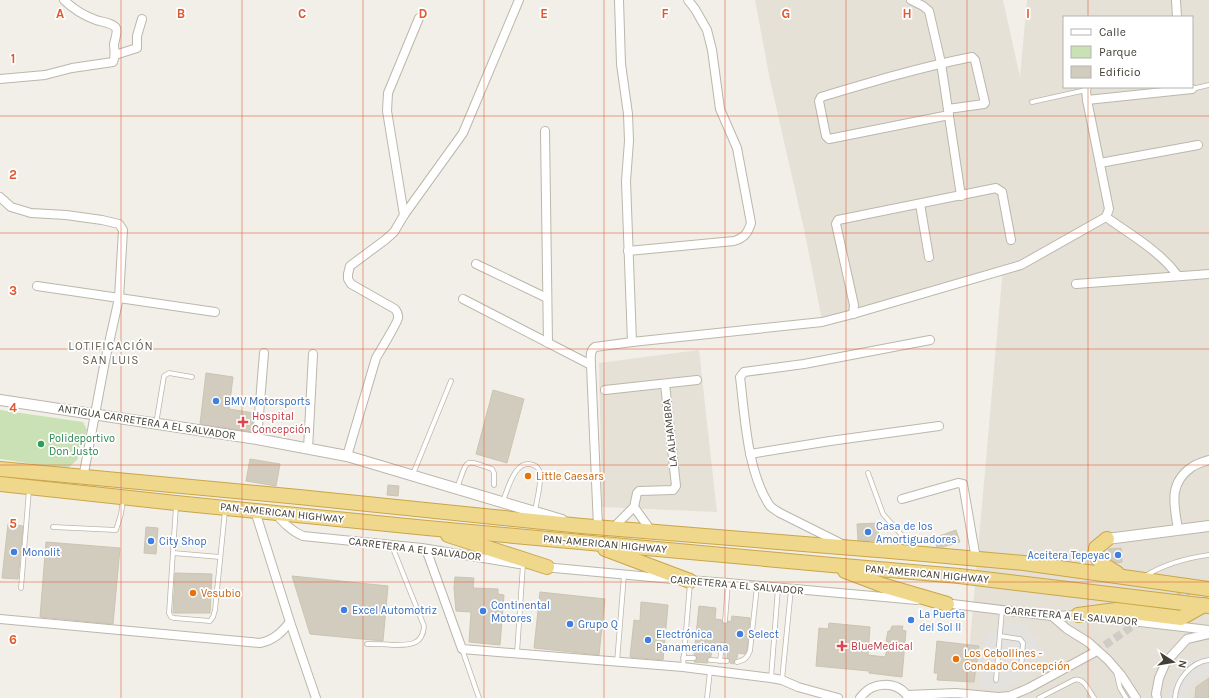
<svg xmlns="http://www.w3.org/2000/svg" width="1209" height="698" viewBox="0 0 1209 698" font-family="Karla,sans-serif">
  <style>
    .residential { fill: #e5e1d6; fill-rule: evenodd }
    .green { fill: #c9e1b5 }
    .parking { fill: #e3e2df }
    .building { fill: #d2ccbe; stroke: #ccc4b2 }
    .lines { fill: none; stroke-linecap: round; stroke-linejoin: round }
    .minor-tunnel { stroke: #ceccc4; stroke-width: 8; stroke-dasharray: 8 4; stroke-linecap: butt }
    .service-casing { stroke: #bcb7ab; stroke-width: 5.5 }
    .minor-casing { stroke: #bcb7ab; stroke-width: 10 }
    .tertiary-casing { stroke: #bcb7ab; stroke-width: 12 }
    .trunk-casing { stroke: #caa549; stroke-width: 16 }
    .service { stroke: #fff; stroke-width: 4 }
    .minor { stroke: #fff; stroke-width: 8 }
    .tertiary { stroke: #fff; stroke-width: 10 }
    .trunk { stroke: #efd88c; stroke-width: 14 }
    .grid { fill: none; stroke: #e05930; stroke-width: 1; stroke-opacity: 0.55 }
    .shop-dot { fill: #3f7fe0; stroke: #fff; stroke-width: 1.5 }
    .health-dot { fill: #e0444e; stroke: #fff; stroke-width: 1.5 }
    .leisure-dot { fill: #2e9e5b; stroke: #fff; stroke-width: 1.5 }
    .food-dot { fill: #e8710a; stroke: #fff; stroke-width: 1.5 }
    .labels { text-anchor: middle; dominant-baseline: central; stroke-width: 3.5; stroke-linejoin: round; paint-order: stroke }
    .shop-label { font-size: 11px; fill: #366cbe; stroke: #fff; text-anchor: start }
    .health-label { font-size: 11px; fill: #be3a42; stroke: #fff; text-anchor: start }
    .street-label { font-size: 11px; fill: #444037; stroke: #fff }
    .leisure-label { font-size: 11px; fill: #27864d; stroke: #fff; text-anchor: start }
    .food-label { font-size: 11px; fill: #c56008; stroke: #fff; text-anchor: start }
    .neighbourhood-label { font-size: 12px; letter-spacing: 1px; fill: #655e50; stroke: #fff }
    .grid-label { font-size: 13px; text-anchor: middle; font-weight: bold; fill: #e05930; stroke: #fff; stroke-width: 3.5; stroke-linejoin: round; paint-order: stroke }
  </style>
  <rect width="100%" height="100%" fill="#f1efe7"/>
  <g class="residential">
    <path d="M755,0H1003L1020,77L1027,0H1209V698H965L1003,267L822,320L804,229L770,80ZM1064,17H1192V87H1064Z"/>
    <polygon points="699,350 717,512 602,507 599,363"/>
  </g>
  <polygon class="green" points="0,410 83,422 87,430 77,460 67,469 0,459"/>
  <g class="parking">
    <polygon points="998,622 1028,625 1027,635 1038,637 1035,668 1008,687 1000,689 980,687 986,631 996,632"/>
    <polygon points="1203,654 1209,654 1209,674 1203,676 1188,687 1185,698 1167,698 1168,692 1172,680 1179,669 1190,660"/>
  </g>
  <g class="building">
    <polygon points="206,373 233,377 229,409 254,413 252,432 200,424"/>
    <polygon points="493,390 524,399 507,463 476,454"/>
    <polygon points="250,459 280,464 276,486 246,481"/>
    <polygon points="388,485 399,486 398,496 387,495"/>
    <polygon points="878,523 879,541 858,540 857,524"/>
    <polygon points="8,524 23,526 18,579 2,578"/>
    <polygon points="146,527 158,528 156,554 144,553"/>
    <polygon points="956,530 960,542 943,547 937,547 934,538"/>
    <polygon points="46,542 120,548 113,624 40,617"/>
    <polygon points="1121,548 1122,562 1116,563 1108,557 1109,549"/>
    <polygon points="175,573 212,574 210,613 173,613"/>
    <polygon points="292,576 388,586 383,641 310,634"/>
    <polygon points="455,577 474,578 473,588 498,589 498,594 504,595 500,645 469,642 471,612 456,611 454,588"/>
    <polygon points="540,592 605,599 599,655 534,648"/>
    <polygon points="641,602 668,605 663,660 630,657 634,620 640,621"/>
    <polygon points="699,606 716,608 715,619 722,620 722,623 724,624 727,624 728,621 731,622 732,616 750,618 747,650 745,654 738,653 737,658 734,660 734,664 730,663 730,660 727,658 729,646 725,645 724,642 722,642 719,645 712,644 711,657 708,657 707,659 708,663 694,662 697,658 694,655"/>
    <polygon points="829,623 870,627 868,655 885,657 889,642 886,641 888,631 890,631 892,626 903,626 902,630 906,631 902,677 869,673 869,671 816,666 819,628 828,629"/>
    <polygon points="937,641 979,646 974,682 937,680 938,673 934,673"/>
    <polygon points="1209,678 1209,698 1195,698 1196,687"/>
  </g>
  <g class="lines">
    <polyline class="minor-tunnel" points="1095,652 1150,614 1195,587"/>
    <g class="service-casing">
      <g id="service">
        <polyline points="1192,89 1209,85"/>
        <polyline points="1032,102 1086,90"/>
        <polyline points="156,424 164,376 169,373 192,377"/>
        <polyline points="868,473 883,514 915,550"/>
        <polyline points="413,474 451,381"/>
        <path d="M457,488C468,460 462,458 492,469L494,473V485"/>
        <path d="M503,501C508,489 515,458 533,465C537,466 540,470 540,474C541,486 537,499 535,511"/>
        <polyline points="176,506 169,613 171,617 174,618 210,621 213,617 215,610 225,511"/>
        <polyline points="53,527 116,530 121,514 123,500"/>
        <polyline points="173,553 220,557"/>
        <path d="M1145,576C1165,564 1186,558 1209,555"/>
        <polyline points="21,588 29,490"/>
        <polyline points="725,621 728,583"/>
        <polyline points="1000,636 1020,639 1023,643 1021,669"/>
        <path d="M367,644C376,644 384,644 393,645C408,645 423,646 424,626L392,546"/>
        <polyline points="462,649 479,698"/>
        <polyline points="517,653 523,564"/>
        <polyline points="683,658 694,658"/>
        <polyline points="710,660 727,661"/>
        <polyline points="720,661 722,645"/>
        <polyline points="617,662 624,575"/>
        <path d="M737,662C745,660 747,658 750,651L757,586"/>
        <polyline points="683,667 690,583"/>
        <polyline points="1116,671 1120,688 1126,698"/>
        <polyline points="771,678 778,588"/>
        <polyline points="782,680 791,589"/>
        <polyline points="996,680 1002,610"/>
        <polyline points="707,698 710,671"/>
        <path d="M1039,698L1074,680C1084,677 1089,691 1094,698"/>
        <path d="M1175,698C1176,680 1191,662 1209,660"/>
      </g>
    </g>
    <g class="minor-casing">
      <g id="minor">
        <polyline points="619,0 621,64 628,114 629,141 626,181 632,342"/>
        <polyline points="911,0 923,6 929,11 941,63 961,196"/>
        <polyline points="1176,0 1177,17"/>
        <polyline points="115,55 137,48 137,36 142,19"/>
        <path d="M0,79L45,75L72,68L113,62C116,56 114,50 114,44C115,39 118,32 116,28C113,23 102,22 96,20C85,16 72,8 64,0"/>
        <polyline points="1087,100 1192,89"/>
        <path d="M948,109L984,104L985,103L975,60L972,57C921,67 871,82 821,97L819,101L826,136L829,139L949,115"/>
        <polyline points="545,131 548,343"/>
        <polyline points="1100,163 1198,145"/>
        <polyline points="0,197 11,207 31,213 66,215 102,220 119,224 123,230 119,298 105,361 83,478"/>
        <polyline points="920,204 929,257"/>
        <polyline points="404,215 387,111 388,93 419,18"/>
        <path d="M1106,217C1131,235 1160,251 1178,276"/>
        <path d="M628,251L734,241C744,238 748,233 751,223L737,148L720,109L712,50L707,30L695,9L688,0"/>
        <polyline points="476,264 547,298"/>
        <polyline points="1076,284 1209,274"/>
        <polyline points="37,286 215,312"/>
        <polyline points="463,299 591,365"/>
        <polyline points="853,314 854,305 836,224 838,220 996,188 1002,192 1011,240"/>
        <polyline points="605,390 697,380"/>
        <polyline points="257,439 264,353"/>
        <polyline points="308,449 313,354"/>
        <polyline points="750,454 830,441 939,426"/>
        <path d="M347,456L376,358C380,351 398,322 398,318C399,314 397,312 395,309L351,284L348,279V274L350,266L385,240L394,232L404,215L463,133L519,0"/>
        <polyline points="902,499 958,483 963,484 976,559"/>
        <polyline points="634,507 652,532"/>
        <polyline points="255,511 290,622 316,698"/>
        <path d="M275,513C283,522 291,531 303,536L422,548L519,564"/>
        <path d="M598,527L591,365C591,359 589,351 595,347L632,342L822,322L853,314L1021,265L1106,217L1109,209L1087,100L1086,90L1087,87"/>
        <polyline points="613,528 634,507 637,493 639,491 673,490 676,486 665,384"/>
        <path d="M1178,529C1174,505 1168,483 1192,467C1196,464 1203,462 1209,460"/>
        <path d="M842,544L780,513C777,511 773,509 770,506C747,472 745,417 740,377L744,372L804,364L930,340"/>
        <polyline points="426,549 462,649 683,667 771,678 782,680 798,687 838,698"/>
        <polyline points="544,567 672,579"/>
        <polyline points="688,580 728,583 917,600"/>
        <polyline points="944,603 1052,616 1082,615"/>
        <polyline points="1052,616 1067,629 1088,642 1108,660 1121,675 1136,698"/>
        <polyline points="1097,617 1209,630"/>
        <path d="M0,619L260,643C274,640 281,633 290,622"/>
        <polyline points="907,695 956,693 998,697 1010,696 1029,688 1095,652"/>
        <path d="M860,698C872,681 897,680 909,698"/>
        <polyline points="1157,698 1156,694 1159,678 1166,662 1187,639 1209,634"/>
      </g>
    </g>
    <g class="tertiary-casing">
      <g id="tertiary">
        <polyline points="0,400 257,439 347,456 562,520"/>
        <polyline points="1107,539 1209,526"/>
      </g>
    </g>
    <g class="trunk-casing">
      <g id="trunk">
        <polyline points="0,469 299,497 582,526 890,551 1024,563 1209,589"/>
        <polyline points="0,484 176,503 427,528 832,565 959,576 1209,606"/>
        <polyline points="448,535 547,567"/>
        <path d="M1107,539L1096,548C1093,561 1108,568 1117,573"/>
        <polyline points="605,549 690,581"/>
        <polyline points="845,571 882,585 947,604"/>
        <polyline points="1078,615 1116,610 1181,618 1204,605"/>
      </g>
    </g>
    <use href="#service" class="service"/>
    <use href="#minor" class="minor"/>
    <use href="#tertiary" class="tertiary"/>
    <use href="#trunk" class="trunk"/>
  </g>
  <path class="grid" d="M121,0V698M242,0V698M363,0V698M484,0V698M604,0V698M725,0V698M846,0V698M967,0V698M1088,0V17M1088,87V698M0,116H1209M0,233H1209M0,349H1209M0,465H1209M0,582H1209"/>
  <g class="shop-dot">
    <circle cx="216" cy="401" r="4"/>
    <circle cx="868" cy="532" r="4"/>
    <circle cx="151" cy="541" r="4"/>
    <circle cx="14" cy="552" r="4"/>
    <circle cx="1118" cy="555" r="4"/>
    <circle cx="344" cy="610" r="4"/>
    <circle cx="483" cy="611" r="4"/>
    <circle cx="911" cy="620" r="4"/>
    <circle cx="570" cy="624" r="4"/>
    <circle cx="740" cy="634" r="4"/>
    <circle cx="648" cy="640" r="4"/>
  </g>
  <g class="health-dot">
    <path d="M241 416h4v4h4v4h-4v4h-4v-4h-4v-4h4z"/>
    <path d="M840 640h4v4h4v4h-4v4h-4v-4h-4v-4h4z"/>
  </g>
  <circle class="leisure-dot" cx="41" cy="444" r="4"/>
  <g class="food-dot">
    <circle cx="528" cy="476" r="4"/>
    <circle cx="193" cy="593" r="4"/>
    <circle cx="956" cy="659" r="4"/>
  </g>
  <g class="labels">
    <g class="shop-label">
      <text x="224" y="401">BMV Motorsports</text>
      <text x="876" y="526">Casa de los<tspan x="876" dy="13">Amortiguadores</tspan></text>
      <text x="159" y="541">City Shop</text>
      <text x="22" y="552">Monolit</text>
      <text x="1110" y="555" text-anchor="end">Aceitera Tepeyac</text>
      <text x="491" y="605">Continental<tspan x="491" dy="13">Motores</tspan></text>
      <text x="352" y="610">Excel Automotriz</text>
      <text x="919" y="614">La Puerta<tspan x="919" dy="13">del Sol II</tspan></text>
      <text x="578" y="624">Grupo Q</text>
      <text x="656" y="634">Electrónica<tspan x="656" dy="13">Panamericana</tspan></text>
      <text x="748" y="634">Select</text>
    </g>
    <g class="health-label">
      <text x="252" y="416">Hospital<tspan x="252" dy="13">Concepción</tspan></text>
      <text x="851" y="646">BlueMedical</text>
    </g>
    <g class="street-label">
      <text transform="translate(147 422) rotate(9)">ANTIGUA CARRETERA A EL SALVADOR</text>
      <text transform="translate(670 433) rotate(-96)">LA ALHAMBRA</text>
      <text transform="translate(282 513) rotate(6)">PAN-AMERICAN HIGHWAY</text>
      <text transform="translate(605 544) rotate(5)">PAN-AMERICAN HIGHWAY</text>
      <text transform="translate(415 549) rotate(7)">CARRETERA A EL SALVADOR</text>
      <text transform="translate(927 574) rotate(5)">PAN-AMERICAN HIGHWAY</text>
      <text transform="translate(737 585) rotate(5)">CARRETERA A EL SALVADOR</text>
      <text transform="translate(1071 616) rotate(5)">CARRETERA A EL SALVADOR</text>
    </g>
    <g class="leisure-label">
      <text x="49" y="438">Polideportivo<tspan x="49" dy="13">Don Justo</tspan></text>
    </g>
    <g class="food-label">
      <text x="536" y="476">Little Caesars</text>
      <text x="201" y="593">Vesubio</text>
      <text x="964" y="653">Los Cebollines -<tspan x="964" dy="13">Condado Concepción</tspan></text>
    </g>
    <g class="neighbourhood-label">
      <text x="111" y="346">LOTIFICACIÓN<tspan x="111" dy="14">SAN LUIS</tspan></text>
    </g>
  </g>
  <g class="grid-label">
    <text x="60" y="18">A</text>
    <text x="181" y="18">B</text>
    <text x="302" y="18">C</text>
    <text x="423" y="18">D</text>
    <text x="544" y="18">E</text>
    <text x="665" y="18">F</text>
    <text x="786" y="18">G</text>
    <text x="907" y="18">H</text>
    <text x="1028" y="18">I</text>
    <text x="13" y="63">1</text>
    <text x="13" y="179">2</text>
    <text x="13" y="295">3</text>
    <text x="13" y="412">4</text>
    <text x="13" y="528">5</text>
    <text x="13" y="644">6</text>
  </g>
  <rect x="1063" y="16" width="130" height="72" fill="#ffffff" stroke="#b4b3af"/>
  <rect x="1071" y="29" width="20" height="6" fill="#ffffff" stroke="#b4b3af"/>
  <text x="1099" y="36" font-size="12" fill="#444037">Calle</text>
  <rect x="1071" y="46" width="20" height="12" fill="#c9e1b5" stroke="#b4b3af"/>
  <text x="1099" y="56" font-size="12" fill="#444037">Parque</text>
  <rect x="1071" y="66" width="20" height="12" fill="#d2ccbe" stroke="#b4b3af"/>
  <text x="1099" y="76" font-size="12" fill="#444037">Edificio</text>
  <g transform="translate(1173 662) rotate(102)" stroke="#ffffff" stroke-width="3" paint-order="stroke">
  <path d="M0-3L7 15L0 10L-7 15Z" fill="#444037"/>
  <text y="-6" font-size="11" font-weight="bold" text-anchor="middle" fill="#444037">N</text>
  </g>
</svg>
